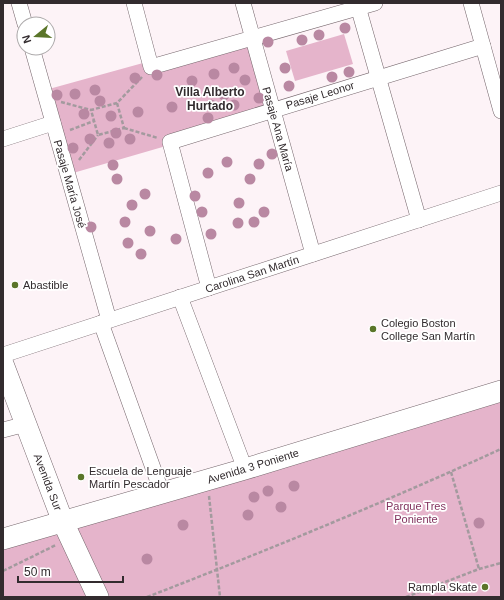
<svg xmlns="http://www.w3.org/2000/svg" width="504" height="600" viewBox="0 0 504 600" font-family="Arial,sans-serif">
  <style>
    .green { fill: #e5b4cb }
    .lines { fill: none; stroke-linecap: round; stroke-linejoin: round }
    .street-casing { stroke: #76676d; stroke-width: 16 }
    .secondary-casing { stroke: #76676d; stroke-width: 22 }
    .path { stroke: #a39a9e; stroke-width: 2.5; stroke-dasharray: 4 2; stroke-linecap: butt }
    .street { stroke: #fff; stroke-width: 15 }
    .secondary { stroke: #fff; stroke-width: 21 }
    .tree { fill: #b988a2 }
    .poi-dot { fill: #5a7529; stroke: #fff; stroke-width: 1.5 }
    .labels { text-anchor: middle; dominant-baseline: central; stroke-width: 3.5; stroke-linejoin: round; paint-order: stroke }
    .street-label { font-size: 11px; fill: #322b2e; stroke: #fff }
    .poi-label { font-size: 11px; fill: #322b2e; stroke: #fff; text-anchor: start }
    .park-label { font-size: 11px; fill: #81315d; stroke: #fff }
    .neighbourhood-label { font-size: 12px; font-weight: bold; fill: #322b2e; stroke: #fff }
  </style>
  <rect width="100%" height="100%" fill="#fdf3f7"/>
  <g class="green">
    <polygon points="344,34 353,64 295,81 286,51"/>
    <polygon points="254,42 272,106 163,137 166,146 73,173 49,89 143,63 146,73"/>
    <polygon points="501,397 501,597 3,597 3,546"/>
  </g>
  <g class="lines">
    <g class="street-casing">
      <g id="street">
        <polyline points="19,3 25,24"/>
        <polyline points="134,3 151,67 375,3"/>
        <polyline points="243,3 313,254"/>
        <polyline points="357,3 419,220"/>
        <polyline points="471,3 501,111"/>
        <polyline points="32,48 109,320"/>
        <polyline points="3,139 53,123"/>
        <polyline points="209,288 170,142 483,46"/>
        <polyline points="180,297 245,469"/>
        <polyline points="101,323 162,493"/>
        <polyline points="3,355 501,193"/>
        <polyline points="3,430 26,424"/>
      </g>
    </g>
    <g class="secondary-casing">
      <g id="secondary">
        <polyline points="3,364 63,522 98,597"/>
        <polyline points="3,539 245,469 501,391"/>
      </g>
    </g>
    <g class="path">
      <polyline points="61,102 91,110"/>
      <polyline points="117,103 124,128 98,135 91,110 117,103 142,77"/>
      <polyline points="124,128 158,138"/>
      <polyline points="70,130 94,121"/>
      <polyline points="79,160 98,135"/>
      <polyline points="451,472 479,569"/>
      <polyline points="209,496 220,597"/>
      <polyline points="3,571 56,545"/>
      <path d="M147,597C266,551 385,502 501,449"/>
      <polyline points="406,597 479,569 501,563"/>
    </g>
    <use href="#street" class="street"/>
    <use href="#secondary" class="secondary"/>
  </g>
  <g class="tree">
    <circle cx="345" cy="28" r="5.5"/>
    <circle cx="319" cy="35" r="5.5"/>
    <circle cx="302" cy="40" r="5.5"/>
    <circle cx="268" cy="42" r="5.5"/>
    <circle cx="234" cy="68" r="5.5"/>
    <circle cx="285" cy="68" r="5.5"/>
    <circle cx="349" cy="72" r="5.5"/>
    <circle cx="214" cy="74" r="5.5"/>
    <circle cx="157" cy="75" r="5.5"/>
    <circle cx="332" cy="77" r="5.5"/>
    <circle cx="135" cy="78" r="5.5"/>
    <circle cx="245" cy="80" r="5.5"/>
    <circle cx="192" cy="81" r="5.5"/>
    <circle cx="289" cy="86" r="5.5"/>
    <circle cx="95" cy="90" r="5.5"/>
    <circle cx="75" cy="94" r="5.5"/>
    <circle cx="57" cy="95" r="5.5"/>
    <circle cx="224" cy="95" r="5.5"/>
    <circle cx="259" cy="98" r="5.5"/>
    <circle cx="100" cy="101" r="5.5"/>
    <circle cx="211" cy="105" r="5.5"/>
    <circle cx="234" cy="105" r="5.5"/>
    <circle cx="172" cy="107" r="5.5"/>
    <circle cx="138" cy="112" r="5.5"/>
    <circle cx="84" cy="114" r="5.5"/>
    <circle cx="111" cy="116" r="5.5"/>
    <circle cx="208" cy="118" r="5.5"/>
    <circle cx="116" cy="133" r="5.5"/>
    <circle cx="90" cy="139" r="5.5"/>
    <circle cx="130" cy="139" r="5.5"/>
    <circle cx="109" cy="143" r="5.5"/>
    <circle cx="73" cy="148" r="5.5"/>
    <circle cx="272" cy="154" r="5.5"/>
    <circle cx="227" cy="162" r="5.5"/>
    <circle cx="259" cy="164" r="5.5"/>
    <circle cx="113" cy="165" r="5.5"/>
    <circle cx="208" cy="173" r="5.5"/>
    <circle cx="117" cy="179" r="5.5"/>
    <circle cx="250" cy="179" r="5.5"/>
    <circle cx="145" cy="194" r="5.5"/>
    <circle cx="195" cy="196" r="5.5"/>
    <circle cx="239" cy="203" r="5.5"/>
    <circle cx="132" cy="205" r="5.5"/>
    <circle cx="202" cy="212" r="5.5"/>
    <circle cx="264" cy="212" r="5.5"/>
    <circle cx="125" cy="222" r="5.5"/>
    <circle cx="254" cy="222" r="5.5"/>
    <circle cx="238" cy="223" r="5.5"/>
    <circle cx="91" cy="227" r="5.5"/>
    <circle cx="150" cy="231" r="5.5"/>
    <circle cx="211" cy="234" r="5.5"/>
    <circle cx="176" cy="239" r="5.5"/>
    <circle cx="128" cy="243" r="5.5"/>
    <circle cx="141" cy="254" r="5.5"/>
    <circle cx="294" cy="486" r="5.5"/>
    <circle cx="268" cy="491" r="5.5"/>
    <circle cx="254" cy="497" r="5.5"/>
    <circle cx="281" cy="507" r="5.5"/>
    <circle cx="248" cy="515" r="5.5"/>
    <circle cx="479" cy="523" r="5.5"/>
    <circle cx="183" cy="525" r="5.5"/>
    <circle cx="147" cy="559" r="5.5"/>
  </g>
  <g class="poi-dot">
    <circle cx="15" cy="285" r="4"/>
    <circle cx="373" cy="329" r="4"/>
    <circle cx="81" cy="477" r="4"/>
    <circle cx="485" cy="587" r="4"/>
  </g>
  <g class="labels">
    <g class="street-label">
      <text transform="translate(320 95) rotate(-17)">Pasaje Leonor</text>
      <text transform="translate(278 129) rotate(74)">Pasaje Ana María</text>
      <text transform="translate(70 184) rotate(74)">Pasaje María José</text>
      <text transform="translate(252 274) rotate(-18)">Carolina San Martín</text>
      <text transform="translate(253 466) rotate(-17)">Avenida 3 Poniente</text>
      <text transform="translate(48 482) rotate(69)">Avenida Sur</text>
    </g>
    <g class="poi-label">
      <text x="23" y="285">Abastible</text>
      <text x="381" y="323">Colegio Boston<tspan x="381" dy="13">College San Martín</tspan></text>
      <text x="89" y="471">Escuela de Lenguaje<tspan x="89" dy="13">Martín Pescador</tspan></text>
      <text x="477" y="587" text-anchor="end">Rampla Skate</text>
    </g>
    <g class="park-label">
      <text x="416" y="506">Parque Tres<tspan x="416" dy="13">Poniente</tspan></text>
    </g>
    <g class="neighbourhood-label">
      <text x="210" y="92">Villa Alberto<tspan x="210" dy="14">Hurtado</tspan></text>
    </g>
  </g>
  <rect width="504" height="600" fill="none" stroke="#322b2e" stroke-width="8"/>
  <g transform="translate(36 36) rotate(252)"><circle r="19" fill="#ffffff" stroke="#adaaab"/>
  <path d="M0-3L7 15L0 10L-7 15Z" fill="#5a7529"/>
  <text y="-6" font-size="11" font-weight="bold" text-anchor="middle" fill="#322b2e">N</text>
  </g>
  <path d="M18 576v6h105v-6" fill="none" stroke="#322b2e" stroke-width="2"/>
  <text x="24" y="576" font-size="12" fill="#322b2e" stroke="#ffffff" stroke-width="3" paint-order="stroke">50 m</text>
</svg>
